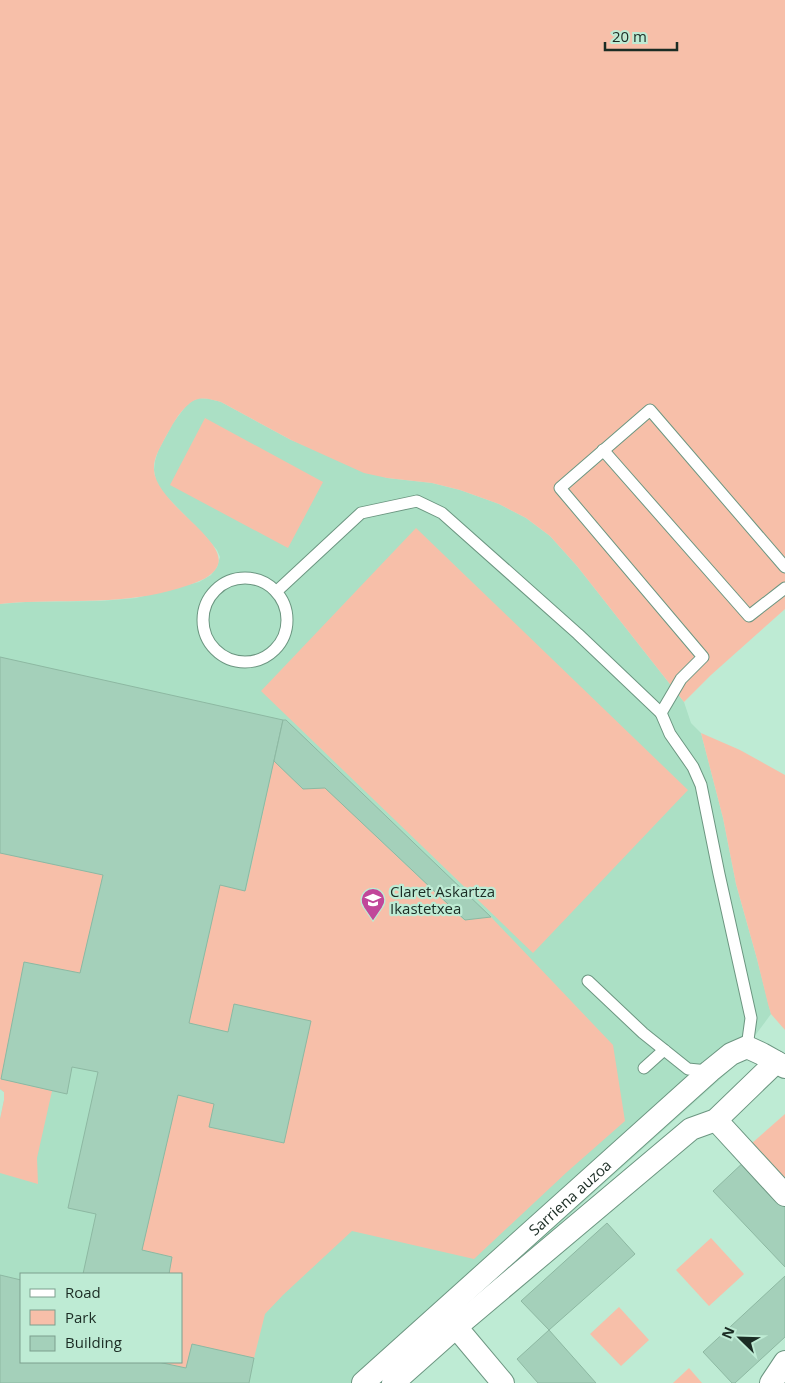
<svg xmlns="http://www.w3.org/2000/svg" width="785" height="1383" viewBox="0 0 785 1383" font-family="'Open Sans',sans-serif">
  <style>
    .built { fill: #abe0c5; fill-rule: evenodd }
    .green { fill: #f7bfa9 }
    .building { fill: #a4d0ba; stroke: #8db8a2 }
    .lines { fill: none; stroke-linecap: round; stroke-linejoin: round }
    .service-casing { stroke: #6c9681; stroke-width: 13 }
    .minor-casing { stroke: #6c9681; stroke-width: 24 }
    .service { stroke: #fff; stroke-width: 11 }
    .minor { stroke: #fff; stroke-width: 22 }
    .labels { text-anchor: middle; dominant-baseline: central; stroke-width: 4.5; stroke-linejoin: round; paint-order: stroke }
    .poi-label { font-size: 15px; fill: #1b2c24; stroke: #beebd4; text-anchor: start }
    .street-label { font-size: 15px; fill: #1b2c24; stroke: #beebd4 }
  </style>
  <rect width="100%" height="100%" fill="#beebd4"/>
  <path class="built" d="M199,398L210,399L221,402L291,440L387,478L432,483L460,490L499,504L526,518L550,536L577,566L684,702L691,723L701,733L723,818L736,884L757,959L771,1014L728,1072L383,1383H0V1120L4,1100V1092L0,1089V604L25,602L101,601L136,598L199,582L211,575L217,567L220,557L217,550L206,537L164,494L156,481L154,470L155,461L158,451L173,423L186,406L192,401ZM21,1274H181V1362H21Z"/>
  <g class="green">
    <path d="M0,0H785V609L711,675L684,702L577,566L550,536L526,518L499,504L460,490L432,483L387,478L364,473L291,440L221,402C210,399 198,395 189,404C178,413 172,426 165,438C160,448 153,459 154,470C156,504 231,541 217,567C212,577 198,582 189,585C136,604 81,600 27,602C18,602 9,603 0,604Z"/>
    <polygon points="205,418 323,482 288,548 170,485"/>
    <polygon points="416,528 688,790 533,953 261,691"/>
    <polygon points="701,733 740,750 785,775 785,1030 771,1014 768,1004 757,959 736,884 723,818"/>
    <polygon points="274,761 303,789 325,788 464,920 491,917 613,1045 625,1121 567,1172 474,1259 352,1231 283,1295 265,1314 254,1358 192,1344 186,1368 158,1362 181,1362 181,1274 161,1274 162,1270 169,1271 170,1267 165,1256 142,1250 178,1095 214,1104 209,1127 284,1143 234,1004 228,1032 189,1023 220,885 246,890"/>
    <polygon points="0,853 103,875 80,973 24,962 1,1079 52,1091 37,1158 38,1184 0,1173 0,1119 4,1100 4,1092 0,1089"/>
    <polygon points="785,1114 785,1181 751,1144"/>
    <polygon points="711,1238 744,1274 709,1306 676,1270"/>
    <polygon points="619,1307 649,1340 621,1366 590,1334"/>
    <polygon points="689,1368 702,1383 673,1383"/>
  </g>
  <g class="building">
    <polygon points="0,657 283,720 245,891 220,885 189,1023 228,1032 234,1004 311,1021 284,1143 209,1127 214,1104 178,1095 142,1250 172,1257 169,1274 83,1274 96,1214 68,1208 98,1072 72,1067 67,1094 1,1079 24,962 80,973 103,875 0,853"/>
    <polygon points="283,720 286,720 491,917 465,920 325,788 303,789 274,761"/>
    <polygon points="747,1159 785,1201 785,1267 713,1191"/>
    <polygon points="607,1223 635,1254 549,1330 521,1301"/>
    <polygon points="0,1275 21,1280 21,1362 158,1362 186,1368 192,1344 254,1358 249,1383 0,1383"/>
    <polygon points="785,1276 785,1337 735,1383 732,1383 703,1352"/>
    <polygon points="549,1330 596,1383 538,1383 517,1359"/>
  </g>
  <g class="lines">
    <g class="service-casing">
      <g id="service">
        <polyline points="603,450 749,616 785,588"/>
        <circle cx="245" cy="620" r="42"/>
        <polyline points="277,591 361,513 417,501 442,513 578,634 661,713 670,734 693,767 701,785 719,874 751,1018 747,1047"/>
        <polyline points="661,713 681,679 703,657 560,488 650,410 785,567"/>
        <polyline points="588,981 643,1033 688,1069 708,1071"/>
        <polyline points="644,1068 664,1050"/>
      </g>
    </g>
    <g class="minor-casing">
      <g id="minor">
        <polyline points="716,1120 785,1195"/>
        <polyline points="456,1327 691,1129 716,1120 776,1062"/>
        <path id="s1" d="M363,1383L710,1071L731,1054L747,1047L762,1054L785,1067"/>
        <polyline points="393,1383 456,1327 503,1383"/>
        <polyline points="771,1383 785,1362"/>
      </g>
    </g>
    <use href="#service" class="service"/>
    <use href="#minor" class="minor"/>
  </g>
  <defs>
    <g id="university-pin" transform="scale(1.25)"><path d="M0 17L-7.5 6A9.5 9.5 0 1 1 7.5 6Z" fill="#c1479a" stroke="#beebd4"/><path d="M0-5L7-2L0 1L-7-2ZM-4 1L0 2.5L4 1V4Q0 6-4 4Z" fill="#fff"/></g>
  </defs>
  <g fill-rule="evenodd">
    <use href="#university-pin" x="373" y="900"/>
  </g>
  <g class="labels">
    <g class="poi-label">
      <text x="390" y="891">Claret Askartza<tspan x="390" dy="17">Ikastetxea</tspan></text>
    </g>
    <g class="street-label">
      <text stroke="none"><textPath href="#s1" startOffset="278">Sarriena auzoa</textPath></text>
    </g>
  </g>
  <rect x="20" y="1273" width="162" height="90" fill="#beebd4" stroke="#7d9f8e"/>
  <rect x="30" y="1289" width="25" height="8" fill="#ffffff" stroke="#7d9f8e"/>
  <text x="65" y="1298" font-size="15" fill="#1b2c24">Road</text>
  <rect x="30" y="1310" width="25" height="15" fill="#f7bfa9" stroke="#7d9f8e"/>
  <text x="65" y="1323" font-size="15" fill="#1b2c24">Park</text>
  <rect x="30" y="1336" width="25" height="15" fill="#a4d0ba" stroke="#7d9f8e"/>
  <text x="65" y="1348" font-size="15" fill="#1b2c24">Building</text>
  <g transform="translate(740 1338) rotate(293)" stroke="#beebd4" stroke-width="4" paint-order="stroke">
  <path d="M0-4L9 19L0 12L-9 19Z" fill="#1b2c24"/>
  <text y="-8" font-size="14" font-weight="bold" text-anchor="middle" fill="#1b2c24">N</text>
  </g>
  <path d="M605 42v8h72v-8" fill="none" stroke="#1b2c24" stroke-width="2.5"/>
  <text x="612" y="42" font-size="15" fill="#1b2c24" stroke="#beebd4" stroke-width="4" paint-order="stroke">20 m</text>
</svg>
